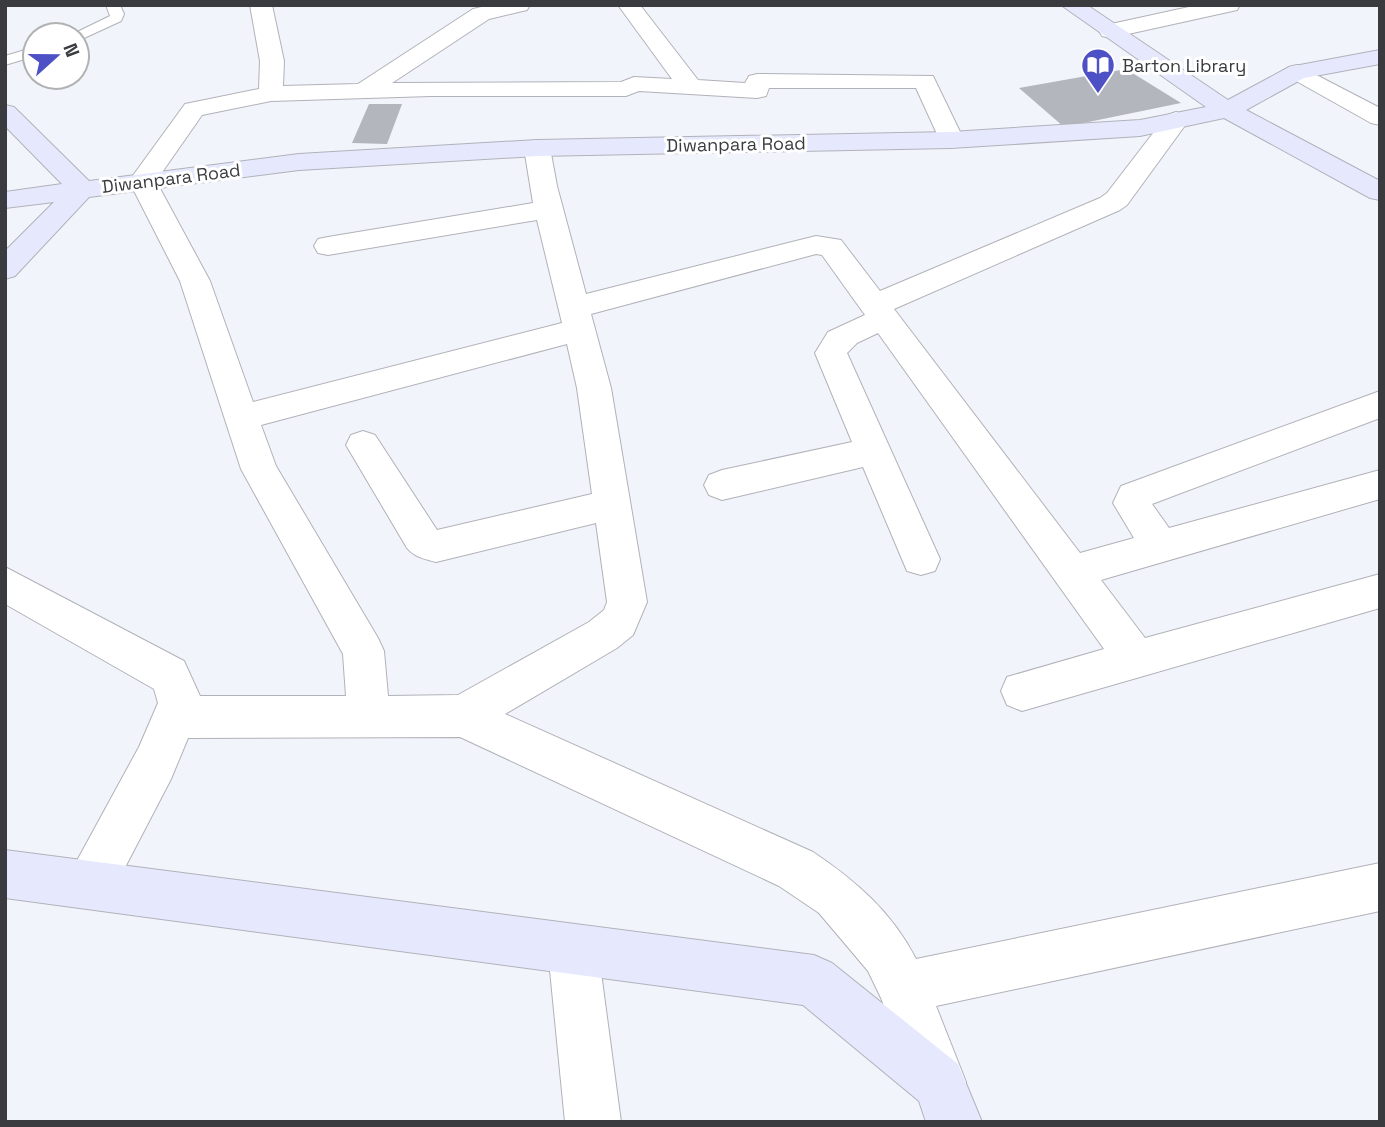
<svg xmlns="http://www.w3.org/2000/svg" width="1385" height="1127" viewBox="0 0 1385 1127" font-family="'Space Grotesk',sans-serif">
  <style>
    .building { fill: #b4b6bd }
    .lines { fill: none; stroke-linecap: round; stroke-linejoin: round }
    .lane-casing { stroke: #b1b2b9; stroke-width: 2 }
    .street-casing { stroke: #b1b2b9; stroke-width: 2 }
    .secondary-casing { stroke: #b1b2b9; stroke-width: 2 }
    .lane { fill: #fff; fill-rule: evenodd }
    .street { fill: #fff; fill-rule: evenodd }
    .secondary { fill: #e6e9fe; fill-rule: evenodd }
    .labels { text-anchor: middle; dominant-baseline: central; stroke-width: 6; stroke-linejoin: round; paint-order: stroke }
    .far-poi-label { font-size: 18px; fill: #3a3b3e; stroke: #fff; text-anchor: start }
    .far-street-label { font-size: 18px; fill: #3a3b3e; stroke: #fff }
  </style>
  <rect width="100%" height="100%" fill="#f2f4fb"/>
  <g class="building">
    <polygon points="1126,69 1181,103 1064,127 1019,88"/>
    <polygon points="369,104 402,104 387,144 352,143"/>
  </g>
  <g class="lines">
    <g class="lane-casing">
      <g id="lane">
        <polygon points="106,5 120,5 124,14 121,21 82,39 77,40 77,35 71,35 110,16"/>
        <polygon points="35,47 35,56 5,65 5,56"/>
      </g>
    </g>
    <g class="street-casing">
      <g id="street">
        <path d="M250,5H272L284,61L283,86L358,84L473,9L490,5H530L527,10L489,19L392,83L621,82L634,77L672,79L618,5H640L698,80L745,83L749,76L757,74L933,76L964,140L960,145L951,148L942,145L916,88H769L766,96L757,98L639,91L626,96H431L271,101L202,115L156,181L210,281L253,402L562,323L537,220L328,255L318,253L314,246L318,239L328,237L533,203L524,148L528,142L537,140L546,142L550,148L557,186L586,294L816,236L841,240L880,291L1100,198L1107,193L1167,115L1176,112L1185,115L1189,120L1127,205L1120,210L894,309L1080,553L1134,538L1113,503L1121,486L1380,391V418L1152,504L1169,528L1380,470V499L1101,580L1145,638L1380,574V608L1022,711L1007,705L1001,691L1007,677L1104,649L878,333L857,343L847,353L940,559L935,571L921,575L907,571L863,467L722,500L709,495L704,485L709,475L722,470L852,442L815,353L828,332L865,315L822,255L816,254L591,314L611,388L647,602L633,635L617,648L505,714L813,852C856,881 892,912 916,959L1380,863V911L936,1006L966,1082L958,1101L939,1109L920,1101L881,998L868,971L819,913L779,886L460,737L188,738L171,779L107,902L90,909L73,902L66,885L73,868L139,747L158,703L154,689L5,604V567L184,661L200,696H346L343,654L241,469L180,281L129,181L185,104L259,89L260,61ZM567,344L577,388L592,494L437,530L375,435L363,431L351,435L346,445L407,548C414,557 425,559 436,562L596,523L607,602L604,610L589,622L458,695L388,696L384,651L378,638L276,466L261,425Z"/>
        <polygon points="1198,5 1240,5 1237,10 1110,38 1102,36 1099,31 1102,26"/>
        <polygon points="1297,65 1380,108 1380,125 1371,123 1289,77 1285,72 1289,67"/>
        <polygon points="573,925 591,932 598,950 621,1122 565,1122 548,950 555,932"/>
      </g>
    </g>
    <g class="secondary-casing">
      <g id="secondary">
        <polygon points="1061,5 1087,5 1228,100 1289,67 1380,50 1380,64 1304,78 1246,110 1380,181 1380,200 1370,198 1224,118 1140,136 951,148 537,156 299,170 89,197 15,276 5,279 5,251 54,202 5,208 5,192 62,184 5,126 5,105 14,107 89,181 299,154 537,140 951,132 1140,120 1206,107"/>
        <polygon points="5,850 814,955 832,963 958,1064 982,1122 926,1122 919,1101 803,1005 5,898"/>
      </g>
    </g>
    <use href="#lane" class="lane"/>
    <use href="#street" class="street"/>
    <use href="#secondary" class="secondary"/>
  </g>
  <defs>
    <g id="library-pin" transform="scale(1.75)"><path d="M0 17L-7.5 6A9.5 9.5 0 1 1 7.5 6Z" fill="#4e50c6" stroke="#fff"/><path d="M-6-4Q-3-5.5-.7-3.5V5Q-3 3-6 4ZM6-4Q3-5.5 .7-3.5V5Q3 3 6 4Z" fill="#fff"/></g>
  </defs>
  <g fill-rule="evenodd">
    <use href="#library-pin" x="1098" y="65"/>
  </g>
  <g class="labels">
    <g class="far-poi-label">
      <text x="1122" y="65">Barton Library</text>
    </g>
    <g class="far-street-label">
      <text transform="translate(736 144) rotate(-1)">Diwanpara Road</text>
      <text transform="translate(171 178) rotate(-7)">Diwanpara Road</text>
    </g>
  </g>
  <rect width="1385" height="1127" fill="none" stroke="#3a3b3e" stroke-width="14"/>
  <g transform="translate(56 56) rotate(69)"><circle r="33" fill="#ffffff" stroke="#b0b1b2" stroke-width="2"/>
  <path d="M0-5L12 26L0 18L-12 26Z" fill="#4e50c6"/>
  <text y="-10" font-size="19" font-weight="bold" text-anchor="middle" fill="#3a3b3e">N</text>
  </g>
</svg>
